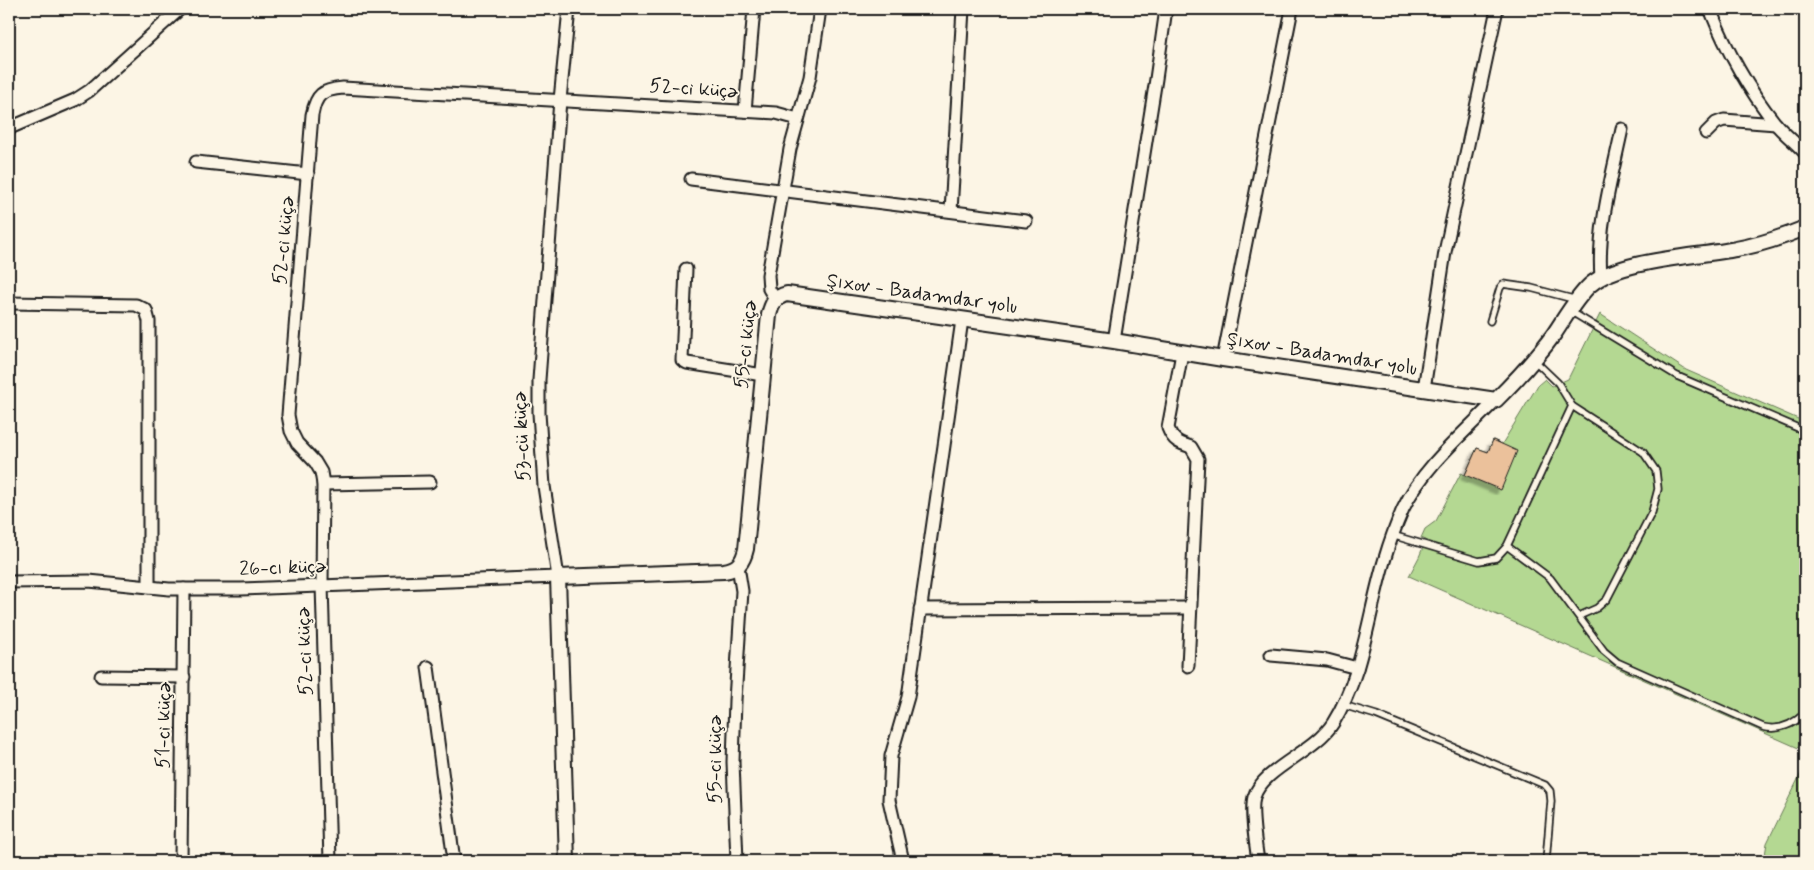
<svg xmlns="http://www.w3.org/2000/svg" width="1814" height="870" viewBox="0 0 1814 870" font-family="Mynerve,sans-serif">
  <style>
    .green { fill: #b4d892; stroke: #687a57 }
    .building { fill: #ebc19b; stroke: #1c1c1c; filter: url(#shadow) }
    .lines { fill: none; stroke-linecap: round; stroke-linejoin: round }
    .service-casing { stroke: #1c1c1c; stroke-width: 9 }
    .minor-casing { stroke: #1c1c1c; stroke-width: 15 }
    .tertiary-casing { stroke: #1c1c1c; stroke-width: 18 }
    .service { stroke: #fcf5e5; stroke-width: 5.5 }
    .minor { stroke: #fcf5e5; stroke-width: 11 }
    .tertiary { stroke: #fcf5e5; stroke-width: 14 }
    .labels { text-anchor: middle; dominant-baseline: central; stroke-width: 4; stroke-linejoin: round; paint-order: stroke }
    .street-label { font-size: 20px; fill: #1c1c1c; stroke: #fcf5e5 }
  </style>
  <defs>
    <filter id="shadow"><feDropShadow dx="-4.5" dy="4.5" stdDeviation="1" flood-color="#0004"/></filter>
  </defs>
  <rect width="100%" height="100%" fill="#fcf5e5"/>
  <filter id="ink" filterUnits="userSpaceOnUse"><feTurbulence type="fractalNoise" baseFrequency=".02" numOctaves="2"/><feDisplacementMap in="SourceGraphic" scale="10" xChannelSelector="R" yChannelSelector="G"/><feConvolveMatrix kernelMatrix="1 2 1 2 8 2 1 2 1" color-interpolation-filters="sRGB"/></filter>
  <g filter="url(#ink)">
    <g class="green">
      <polygon points="1600,314 1686,370 1805,422 1805,746 1803,750 1409,576 1419,557 1426,540 1421,538 1425,529 1436,521 1461,473 1465,475 1477,448 1488,452 1493,440 1502,444 1538,385 1545,379 1552,386 1568,379"/>
      <polygon points="1803,769 1805,770 1805,861 1764,861 1767,843"/>
    </g>
    <polygon class="building" points="1493,440 1517,451 1501,490 1465,475 1477,448 1488,452"/>
    <g class="lines">
      <g class="service-casing">
        <g id="service">
          <polyline points="1570,311 1677,376 1805,431"/>
          <polyline points="1490,321 1500,288 1503,284 1531,288 1577,300"/>
          <polyline points="1572,406 1643,452 1656,471 1658,489 1652,512 1607,599 1597,608 1579,616"/>
          <polyline points="1392,535 1479,561 1496,558 1507,546 1572,406 1558,383 1534,360"/>
          <path d="M1507,546L1550,578L1604,651L1617,662L1763,727C1779,731 1794,724 1805,713"/>
          <polyline points="1343,705 1376,715 1545,785 1550,791 1551,801 1546,861"/>
        </g>
      </g>
      <g class="minor-casing">
        <g id="minor">
          <path d="M1710,9C1726,49 1748,89 1775,123C1784,134 1796,143 1805,153"/>
          <polyline points="745,111 754,9"/>
          <polyline points="9,130 12,127 75,100 89,91 180,9"/>
          <polyline points="1706,133 1716,123 1724,120 1776,124"/>
          <polyline points="196,162 308,174"/>
          <polyline points="691,179 1026,221"/>
          <polyline points="951,211 963,9"/>
          <polyline points="686,269 682,360 687,363 763,375"/>
          <path d="M1601,277C1597,228 1612,177 1622,129"/>
          <polyline points="775,299 769,289 768,275 790,149 810,77 820,9"/>
          <polyline points="9,303 136,305 146,310 149,321 149,587"/>
          <polyline points="1114,341 1156,79 1166,9"/>
          <path d="M1182,353L1168,428C1173,441 1179,443 1191,447L1198,459L1188,666"/>
          <polyline points="1223,359 1292,9"/>
          <polyline points="1424,389 1445,252 1497,9"/>
          <polyline points="323,484 430,482"/>
          <polyline points="9,582 89,581 169,589 241,589 558,577 544,486 539,413 539,380 560,100 569,9"/>
          <polyline points="920,609 1190,608"/>
          <polyline points="1271,655 1327,660 1357,668"/>
          <polyline points="428,667 454,861"/>
          <polyline points="101,676 184,677"/>
          <polyline points="181,861 184,589"/>
          <path d="M330,861L322,585L323,484L321,472L315,462L297,443L291,431L288,415L312,115C316,94 322,90 343,88L776,113L798,119"/>
          <polyline points="737,861 733,762 735,700 742,591 738,566"/>
          <polyline points="903,861 889,800 891,756 908,697 962,320"/>
          <path d="M1258,861C1256,846 1250,811 1254,797C1263,768 1315,752 1333,723C1364,673 1368,613 1385,558C1390,541 1396,525 1403,509C1422,468 1465,432 1496,400"/>
        </g>
      </g>
      <g class="tertiary-casing">
        <path id="tertiary" d="M567,861L558,577L724,571C738,569 743,562 746,549L769,315C772,303 775,297 787,294L1114,341L1223,359L1496,400C1517,379 1537,358 1554,334C1565,318 1575,299 1590,285C1620,259 1696,257 1736,249C1759,245 1783,237 1805,228"/>
      </g>
      <use href="#service" class="service"/>
      <use href="#minor" class="minor"/>
      <use href="#tertiary" class="tertiary"/>
    </g>
  </g>
  <g class="labels">
    <g class="street-label">
      <text transform="translate(694 89) rotate(4)">52-ci küçə</text>
      <text transform="translate(284 240) rotate(-85)">52-ci küçə</text>
      <text transform="translate(922 294) rotate(8)">Şıxov - Badamdar yolu</text>
      <text transform="translate(746 344) rotate(-84)">55-ci küçə</text>
      <text transform="translate(1322 354) rotate(9)">Şıxov - Badamdar yolu</text>
      <text transform="translate(522 436) rotate(-93)">53-cü küçə</text>
      <text transform="translate(283 568) rotate(-2)">26-cı küçə</text>
      <text transform="translate(305 651) rotate(-92)">52-ci küçə</text>
      <text transform="translate(164 725) rotate(-89)">51-ci küçə</text>
      <text transform="translate(715 759) rotate(-90)">55-ci küçə</text>
    </g>
  </g>
  <rect width="1814" height="870" fill="none" stroke="#fcf5e5" stroke-width="30"/>
  <rect x="15" y="15" width="1784" height="840" fill="none" stroke="#1c1c1c" stroke-width="2" filter="url(#ink)"/>
</svg>
